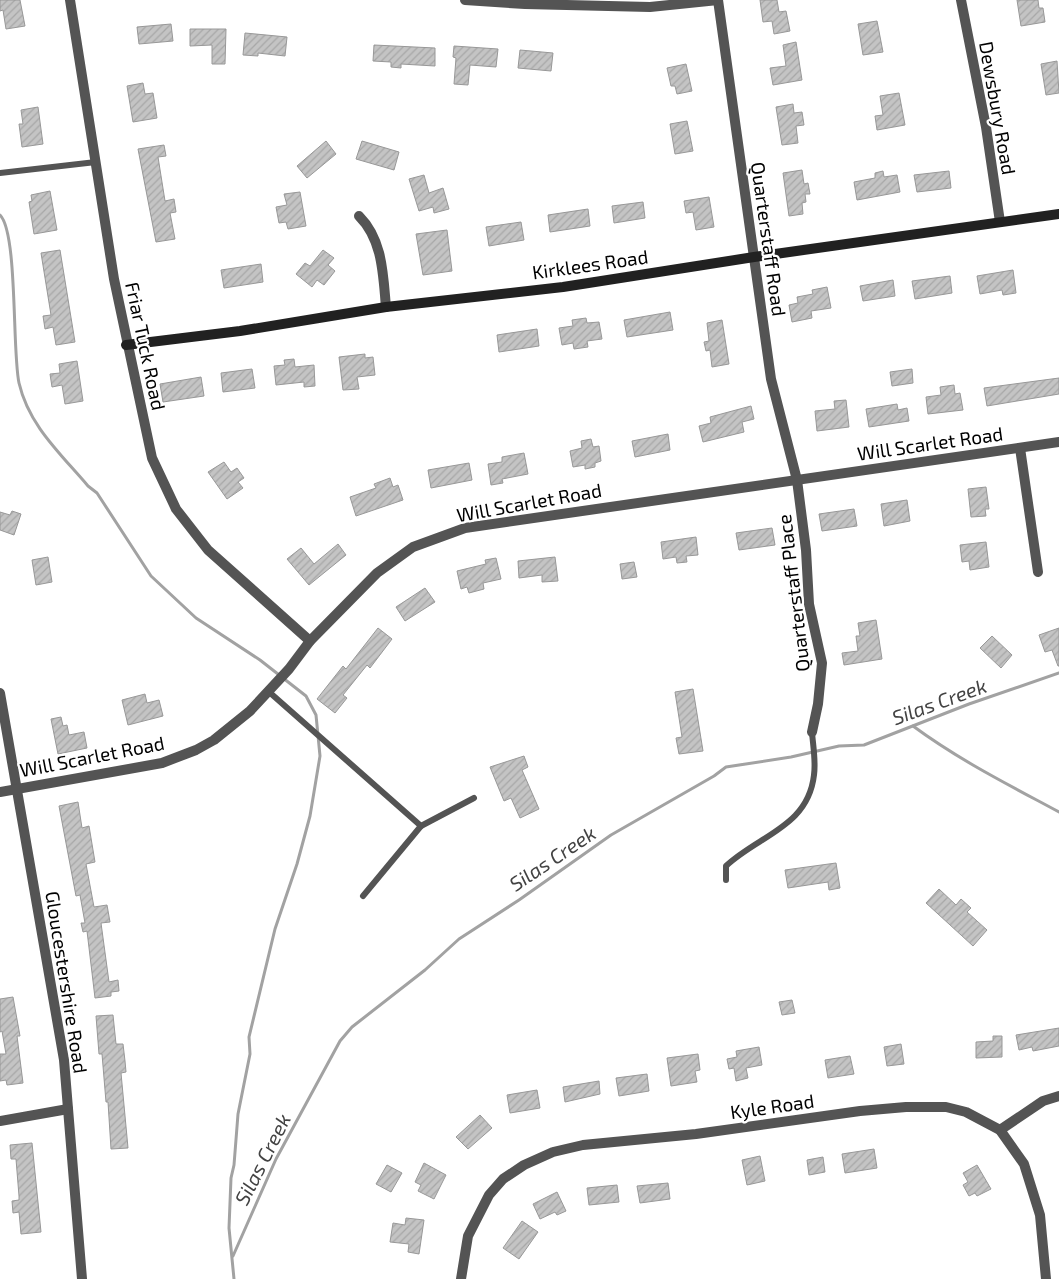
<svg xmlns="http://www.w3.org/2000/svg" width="1059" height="1279" viewBox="0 0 1059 1279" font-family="'Exo 2',sans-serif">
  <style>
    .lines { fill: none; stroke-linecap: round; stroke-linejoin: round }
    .stream { stroke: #a2a2a2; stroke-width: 3 }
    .building { fill: url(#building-hatch); stroke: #989898 }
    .lane { stroke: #545454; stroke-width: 6 }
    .street { stroke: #545454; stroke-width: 10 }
    .secondary { stroke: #212121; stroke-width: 10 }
    .labels { text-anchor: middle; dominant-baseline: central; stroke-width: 4.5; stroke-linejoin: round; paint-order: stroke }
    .street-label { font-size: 19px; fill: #000; stroke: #fff }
    .water-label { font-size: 20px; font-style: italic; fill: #434343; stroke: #fff }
  </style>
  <defs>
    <pattern id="building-hatch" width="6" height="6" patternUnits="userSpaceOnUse" patternTransform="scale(1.25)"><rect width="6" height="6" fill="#c4c4c4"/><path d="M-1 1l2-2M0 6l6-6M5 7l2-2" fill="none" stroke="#a7a7a7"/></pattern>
  </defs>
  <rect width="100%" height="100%" fill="#fff"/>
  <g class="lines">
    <g class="stream">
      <path d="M0,215C18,233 12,352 19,383C29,426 61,454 88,486L97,493L151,576L196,618L260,660L306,696L316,715L320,756L310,816L297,864L275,929L249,1037L250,1054L238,1114L234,1165L231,1178L229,1228L234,1279"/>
      <path d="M913,726C959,760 1009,785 1059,812"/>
      <polyline points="233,1256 276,1159 340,1041 352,1027 425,970 459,939 519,900 611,835 714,776 726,767 791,757 839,746 864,745 969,704 1059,673"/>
    </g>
  </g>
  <g class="building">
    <polygon points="0,0 20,0 25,26 6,29 3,10 0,11"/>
    <polygon points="760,0 777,0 779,12 786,11 790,31 774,34 772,21 763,22"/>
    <polygon points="1017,0 1038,0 1039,8 1043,8 1045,22 1021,26"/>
    <polygon points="877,21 883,52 863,55 858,24"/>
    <polygon points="171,24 173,41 139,44 137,27"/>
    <polygon points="190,29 226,29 225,64 212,64 212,45 190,46"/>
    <polygon points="245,33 287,37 285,56 258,53 258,56 243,55"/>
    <polygon points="796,42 802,80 773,85 770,68 786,66 783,45"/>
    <polygon points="374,45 435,48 435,66 401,64 401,68 391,67 391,62 373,61"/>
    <polygon points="454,46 498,49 496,67 470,65 468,85 454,84 456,58 453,57"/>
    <polygon points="520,50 553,53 551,71 518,68"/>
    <polygon points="1057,61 1059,93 1046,95 1041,64"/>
    <polygon points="686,64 692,91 677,94 675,86 671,86 667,68"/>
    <polygon points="143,83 145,94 153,93 157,118 133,122 127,86"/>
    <polygon points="899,93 905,125 877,130 875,116 883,115 880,96"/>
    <polygon points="793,104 794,113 802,112 804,125 796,126 798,143 782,145 776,107"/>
    <polygon points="38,107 43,144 22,147 19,124 23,124 21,110"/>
    <polygon points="687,121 693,151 675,154 670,124"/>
    <polygon points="326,141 336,154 307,178 297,166"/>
    <polygon points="362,141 399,152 394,170 356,159"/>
    <polygon points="164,145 166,156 158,157 165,201 174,199 176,212 170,213 175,239 156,242 138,149"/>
    <polygon points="802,170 804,184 808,183 810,194 805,194 806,202 802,203 803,214 789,216 783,173"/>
    <polygon points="883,171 884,177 897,175 900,192 857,200 854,182 875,178 875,173"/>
    <polygon points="949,171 951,188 917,192 914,175"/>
    <polygon points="424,175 429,193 443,188 449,209 434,213 433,207 419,211 409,179"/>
    <polygon points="50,191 57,230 34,234 29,202 32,201 31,195"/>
    <polygon points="300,192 306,226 288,229 286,222 279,223 276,207 287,205 284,194"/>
    <polygon points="709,197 714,227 696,230 693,212 686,213 684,201"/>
    <polygon points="643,202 645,218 614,223 612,206"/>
    <polygon points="588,209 590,226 550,232 548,215"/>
    <polygon points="521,222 524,240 489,246 486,227"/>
    <polygon points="447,230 452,271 423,275 416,234"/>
    <polygon points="60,250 75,342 56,345 53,327 45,329 43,316 51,315 41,253"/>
    <polygon points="323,250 334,258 328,265 335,271 324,285 317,280 312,287 296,274 305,263 310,266"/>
    <polygon points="261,264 263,282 224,288 221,270"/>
    <polygon points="1013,270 1016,293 1003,295 1002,290 980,294 977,276"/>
    <polygon points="950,276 952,293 915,299 912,281"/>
    <polygon points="893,280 895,296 863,301 860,286"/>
    <polygon points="827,287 831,308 811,311 812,318 792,322 789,305 798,303 797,297 813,294 812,290"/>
    <polygon points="670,312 673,330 627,337 624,320"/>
    <polygon points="586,318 587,323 599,322 602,339 587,341 588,347 574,349 573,343 562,345 559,328 573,326 572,320"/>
    <polygon points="722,320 729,364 712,367 710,350 706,351 704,342 709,341 707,323"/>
    <polygon points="537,329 539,346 499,352 497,335"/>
    <polygon points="365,354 365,358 373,357 375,375 357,377 359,389 343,390 339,357"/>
    <polygon points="294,359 295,367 314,365 315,386 304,387 304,382 276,385 274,366 285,365 284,360"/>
    <polygon points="77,361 83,401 65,404 62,385 52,387 50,374 60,373 59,364"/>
    <polygon points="252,369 255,388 223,392 221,373"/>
    <polygon points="912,369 913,383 892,386 890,372"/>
    <polygon points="201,377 204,396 163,402 160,384"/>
    <polygon points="1059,378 1059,394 987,406 984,388"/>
    <polygon points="954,385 955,394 960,393 963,410 928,414 926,397 941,395 940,387"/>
    <polygon points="846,400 849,427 817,431 815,411 835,409 834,401"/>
    <polygon points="897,404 898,410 907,408 909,421 869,427 866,409"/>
    <polygon points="751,406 754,419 742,422 744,432 703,442 699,426 711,423 710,417"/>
    <polygon points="668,434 670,450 635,457 632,441"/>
    <polygon points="591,439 593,447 599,446 601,461 595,463 595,467 585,469 585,465 573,467 570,451 582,448 581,441"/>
    <polygon points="524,453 528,474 502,479 503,483 491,485 488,464 502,462 502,457"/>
    <polygon points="224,462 231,472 237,468 244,478 238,482 243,488 227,499 208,472"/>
    <polygon points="469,463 472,480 431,488 428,470"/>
    <polygon points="390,478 393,487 398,485 403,500 356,516 350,497 376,488 374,484"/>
    <polygon points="986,487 989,509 985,509 986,516 971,517 968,489"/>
    <polygon points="907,500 910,521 884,526 881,504"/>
    <polygon points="854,509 857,526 822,531 819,514"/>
    <polygon points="12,511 21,514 14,535 0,530 0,512 10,515"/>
    <polygon points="772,528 775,545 739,550 736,533"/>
    <polygon points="696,537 698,555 686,556 687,562 677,563 676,557 663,559 661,542"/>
    <polygon points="986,542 989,567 970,570 969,561 962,562 960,545"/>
    <polygon points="338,544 346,555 309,585 287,559 301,548 314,564"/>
    <polygon points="48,557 52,582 36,585 32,560"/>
    <polygon points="555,557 558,581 542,582 542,575 519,578 518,561"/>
    <polygon points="496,558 501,579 483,583 484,589 469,593 467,587 461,589 457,571 486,564 485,560"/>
    <polygon points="634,562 637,577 622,579 620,564"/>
    <polygon points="425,588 435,602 405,621 396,607"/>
    <polygon points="876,620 882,659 844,665 842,653 858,651 856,636 860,636 858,623"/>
    <polygon points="378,628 392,639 370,668 367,665 343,695 347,698 335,713 317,699 343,666 346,669"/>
    <polygon points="1059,628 1059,666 1058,666 1052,650 1045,652 1039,635"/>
    <polygon points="992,636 1012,655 1001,668 980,648"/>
    <polygon points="693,689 703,751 679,754 676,738 682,737 675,692"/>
    <polygon points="145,694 147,703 159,700 163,716 128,725 122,700"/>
    <polygon points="61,717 63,726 67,725 69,735 84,732 87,748 58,754 51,719"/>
    <polygon points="524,756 528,767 522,770 539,809 520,818 511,798 504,801 490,767"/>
    <polygon points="78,802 82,828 89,826 95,862 86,864 94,907 107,905 110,922 101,923 109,982 118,980 119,991 111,992 111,996 95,998 87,931 83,932 81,923 85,923 80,895 76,896 59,806"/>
    <polygon points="836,863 840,888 829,890 828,882 788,888 785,870"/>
    <polygon points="939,889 956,905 961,899 971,908 967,912 987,930 973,946 926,903"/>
    <polygon points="13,997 20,1036 17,1036 23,1083 7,1085 6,1080 0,1081 0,1054 6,1054 2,1031 0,1032 0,999"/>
    <polygon points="792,1000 795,1013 782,1015 779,1002"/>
    <polygon points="113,1015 116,1044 123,1044 125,1061 126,1072 121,1073 128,1148 111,1149 108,1102 106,1102 102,1054 99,1054 96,1016"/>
    <polygon points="1059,1028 1059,1046 1033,1051 1032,1047 1019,1050 1016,1035"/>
    <polygon points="993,1036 1002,1036 1002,1057 976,1058 976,1042 993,1041"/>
    <polygon points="901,1044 904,1064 887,1066 884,1047"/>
    <polygon points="759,1047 762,1065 746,1068 748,1078 736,1081 734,1068 729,1069 727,1059 737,1057 736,1051"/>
    <polygon points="698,1054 700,1070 695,1071 697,1082 671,1086 667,1058"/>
    <polygon points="850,1056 854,1074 828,1078 825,1060"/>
    <polygon points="647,1074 649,1091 619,1096 616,1078"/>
    <polygon points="599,1081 600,1094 565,1102 563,1087"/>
    <polygon points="537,1090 540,1108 510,1113 507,1095"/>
    <polygon points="480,1115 492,1128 468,1149 456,1137"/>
    <polygon points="32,1143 41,1232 21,1234 19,1212 13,1213 12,1201 19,1200 19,1196 16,1159 11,1159 10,1145"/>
    <polygon points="874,1149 877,1168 845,1173 842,1154"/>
    <polygon points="760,1156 765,1181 747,1185 742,1160"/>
    <polygon points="823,1157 825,1172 809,1175 807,1160"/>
    <polygon points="424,1163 446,1175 434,1199 418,1191 421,1185 415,1182"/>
    <polygon points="387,1165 402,1173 391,1192 376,1184"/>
    <polygon points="977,1165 991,1189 977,1196 975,1193 969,1196 963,1185 968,1182 963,1173"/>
    <polygon points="668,1183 670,1199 640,1203 637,1186"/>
    <polygon points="617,1185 619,1202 589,1205 587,1188"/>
    <polygon points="557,1192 566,1211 557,1215 555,1212 540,1219 533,1204"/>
    <polygon points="406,1218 424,1220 419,1254 408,1252 409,1244 390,1242 393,1223 405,1225"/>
    <polygon points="522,1221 538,1232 519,1259 503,1248"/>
  </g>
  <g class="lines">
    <g class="lane">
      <polyline points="0,173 96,162"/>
      <polyline points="268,691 421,826 474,798"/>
      <path d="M726,880V866C759,835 808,827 814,775C816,761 813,746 812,732"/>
      <polyline points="363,896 421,826"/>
    </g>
    <g class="street">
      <polyline points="70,0 114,279 152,458 176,509 208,550 310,641"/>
      <polyline points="465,0 525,4 650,7 718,0"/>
      <polyline points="718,0 771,379 797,480 806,550 809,604 822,663 818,704 812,732"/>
      <polyline points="961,0 986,127 1000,222"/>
      <path d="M359,216C383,240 383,275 386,307"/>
      <polyline points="1020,448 1038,572"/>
      <polyline points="0,693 64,1060 82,1279"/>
      <polyline points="0,792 162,763 196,750 214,740 250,711 289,669 310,641 377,573 413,547 465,528 1059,442"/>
      <polyline points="0,1121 68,1109"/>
      <polyline points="1000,1130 1043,1101 1059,1096"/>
      <polyline points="461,1279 468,1236 489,1195 503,1179 524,1165 553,1152 583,1145 696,1134 860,1111 906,1107 946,1107 966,1112 1000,1130 1024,1164 1040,1215 1046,1279"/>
    </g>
    <polyline class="secondary" points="126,345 240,331 386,307 563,287 754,257 1059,214"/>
  </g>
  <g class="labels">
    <g class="street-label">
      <text transform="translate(998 108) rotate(80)">Dewsbury Road</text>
      <text transform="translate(769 239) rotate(82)">Quarterstaff Road</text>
      <text transform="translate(590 264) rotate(-8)">Kirklees Road</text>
      <text transform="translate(146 346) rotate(78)">Friar Tuck Road</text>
      <text transform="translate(930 443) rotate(-8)">Will Scarlet Road</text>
      <text transform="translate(529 502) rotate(-10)">Will Scarlet Road</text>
      <text transform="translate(793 593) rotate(-97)">Quarterstaff Place</text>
      <text transform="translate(92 756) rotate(-11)">Will Scarlet Road</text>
      <text transform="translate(67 982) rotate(81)">Gloucestershire Road</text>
      <text transform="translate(772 1106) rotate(-8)">Kyle Road</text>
    </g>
    <g class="water-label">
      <text transform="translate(939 701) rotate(-20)">Silas Creek</text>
      <text transform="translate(552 858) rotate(-34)">Silas Creek</text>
      <text transform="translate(262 1159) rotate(-63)">Silas Creek</text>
    </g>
  </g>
</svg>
